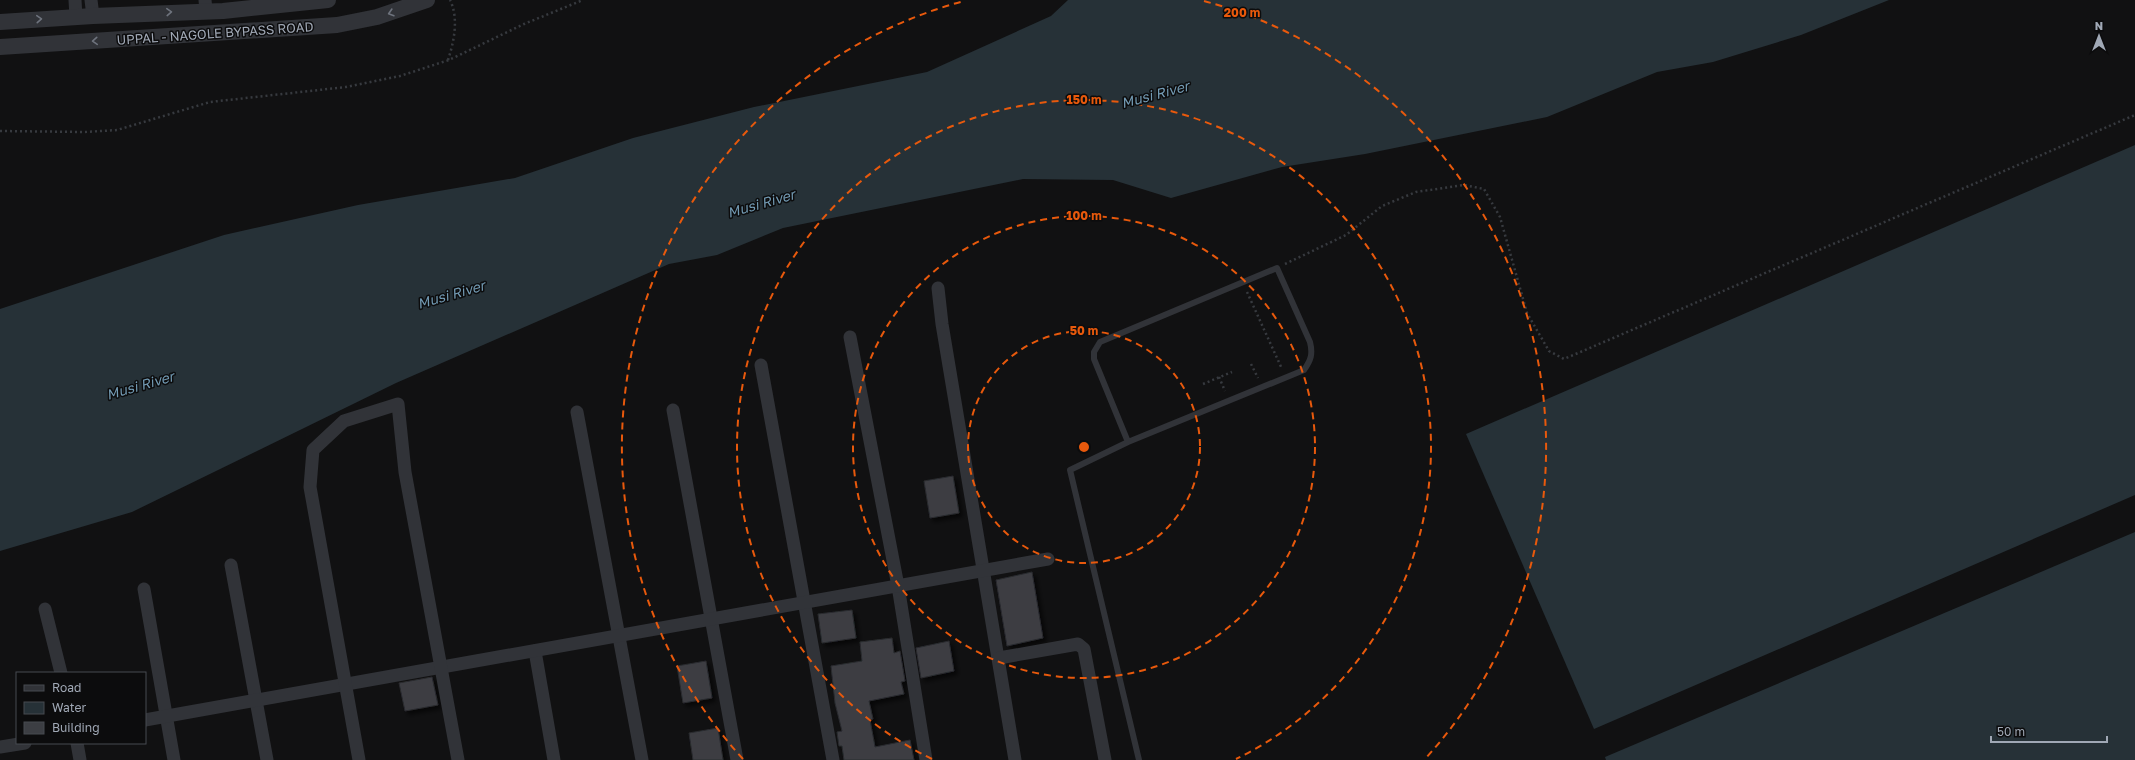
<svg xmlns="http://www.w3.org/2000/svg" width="2135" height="760" viewBox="0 0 2135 760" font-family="'Golos Text',sans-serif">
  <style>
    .water { fill: #263137 }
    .building { fill: #3c3e43; stroke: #2a2b2f; filter: url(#shadow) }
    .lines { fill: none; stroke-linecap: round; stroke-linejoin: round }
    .path { stroke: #373a3f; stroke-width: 2.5; stroke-dasharray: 2 3; stroke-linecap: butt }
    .service { stroke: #313338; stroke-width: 6 }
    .minor { stroke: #313338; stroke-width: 13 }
    .tertiary { stroke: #313338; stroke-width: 16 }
    .oneway { stroke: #6e737d }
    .ring { fill: none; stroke: #e8590c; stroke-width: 2; stroke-dasharray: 7 5 }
    .labels { text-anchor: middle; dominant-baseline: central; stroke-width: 3; stroke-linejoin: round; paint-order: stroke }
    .street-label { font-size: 13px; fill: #a0a8b5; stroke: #0c0c0d }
    .water-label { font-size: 14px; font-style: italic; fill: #739bb4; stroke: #0c0c0d }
    .centre { fill: #e8590c; stroke: #0c0c0d; stroke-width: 2 }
    .ring-label { font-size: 12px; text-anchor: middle; font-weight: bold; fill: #e8590c; stroke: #0c0c0d; stroke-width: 3; stroke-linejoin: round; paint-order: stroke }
  </style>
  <defs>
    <filter id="shadow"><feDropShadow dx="3.5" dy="3.5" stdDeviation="2" flood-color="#0009"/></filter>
  </defs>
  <rect width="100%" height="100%" fill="#111112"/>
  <g class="water">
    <polygon points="1068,0 1889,0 1801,35 1713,62 1657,72 1547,117 1365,154 1282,167 1171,198 1113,180 1023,179 783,228 717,255 669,264 396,383 132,512 0,551 0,309 224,235 358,205 515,178 633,138 754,107 927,72 1051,16"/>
    <polygon points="2135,145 2135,495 1594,729 1466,434"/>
    <polygon points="2135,532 2135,760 1606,760 1605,757"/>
  </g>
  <g class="building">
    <polygon points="953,476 959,513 930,518 924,481"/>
    <polygon points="1032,572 1043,638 1007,646 996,580"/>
    <polygon points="852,610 856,638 822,643 818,614"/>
    <polygon points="892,638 894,653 900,651 905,681 901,682 904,694 869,701 873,719 870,720 875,747 910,740 914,760 844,760 842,746 839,746 837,732 842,731 835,703 831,666 862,661 860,642"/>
    <polygon points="949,641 954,671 921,678 916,648"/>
    <polygon points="706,661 712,698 683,703 677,666"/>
    <polygon points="432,677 438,705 405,711 399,683"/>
    <polygon points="718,728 723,760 693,760 689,733"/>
  </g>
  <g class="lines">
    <g class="path">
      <path d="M448,60C454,42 459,18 450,0"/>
      <polyline points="0,131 85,132 117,130 210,102 346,87 400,76 449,60 524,24 583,0"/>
      <polyline points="1285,264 1346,235 1382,206 1416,192 1464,185 1484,189 1500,217 1527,313 1549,351 1564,359 2135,115"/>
      <polyline points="1247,292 1282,369"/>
      <polyline points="1251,364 1258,378"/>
      <polyline points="1219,377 1225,391"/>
      <polyline points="1203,384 1232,372"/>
    </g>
    <path class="service" d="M1128,442L1094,359V352L1100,342L1277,268L1310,342C1313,354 1311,360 1304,370L1128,442L1070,470L1139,760"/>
    <g class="minor">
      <polyline points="75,0 76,17"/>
      <polyline points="91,0 93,16"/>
      <polyline points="205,0 206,10"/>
      <polyline points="938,288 942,324 1015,760"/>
      <polyline points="850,337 898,586 926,760"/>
      <polyline points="761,365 833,760"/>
      <polyline points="673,410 737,760"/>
      <polyline points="577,412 642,760"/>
      <polyline points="231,565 267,760"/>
      <polyline points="144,589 174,760"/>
      <polyline points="45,609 61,673"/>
      <polyline points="535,651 554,760"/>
      <polyline points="999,658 1078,644 1084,649 1105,760"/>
      <polyline points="145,720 1048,559"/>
      <polyline points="77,743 80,760"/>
      <polyline points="0,747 25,743"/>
      <polyline points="359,760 310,487 313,450 344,421 398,404 405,472 458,760"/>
    </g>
    <g class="tertiary">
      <polyline points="0,22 93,16 223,11 328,0"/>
      <polyline points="0,47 337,25 377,17 427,0"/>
    </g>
  </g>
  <defs><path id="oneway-chevron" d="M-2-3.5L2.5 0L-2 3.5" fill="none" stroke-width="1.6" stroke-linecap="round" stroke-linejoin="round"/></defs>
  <g class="oneway">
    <use href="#oneway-chevron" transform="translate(169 12) rotate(-3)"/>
    <use href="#oneway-chevron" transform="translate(391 13) rotate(163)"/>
    <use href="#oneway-chevron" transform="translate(39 19) rotate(-4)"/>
    <use href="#oneway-chevron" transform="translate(95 41) rotate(176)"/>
  </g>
  <g class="ring">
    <circle cx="1084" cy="447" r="116"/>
    <circle cx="1084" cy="447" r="231"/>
    <path d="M932 759A347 347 0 1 1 1236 759"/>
    <path d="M743 759A462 462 0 0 1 964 1M1204 1A462 462 0 0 1 1425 759"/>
  </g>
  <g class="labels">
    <g class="street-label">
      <text transform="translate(215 33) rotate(-4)">UPPAL - NAGOLE BYPASS ROAD</text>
    </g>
    <g class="water-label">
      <text transform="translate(1155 94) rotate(-15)">Musi River</text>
      <text transform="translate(761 203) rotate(-16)">Musi River</text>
      <text transform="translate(451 294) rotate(-16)">Musi River</text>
      <text transform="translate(140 385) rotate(-16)">Musi River</text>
    </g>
  </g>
  <circle cx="1084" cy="447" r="6" class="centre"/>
  <g class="ring-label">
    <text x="1242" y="17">200 m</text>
    <text x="1084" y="104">150 m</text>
    <text x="1084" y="220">100 m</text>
    <text x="1084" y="335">50 m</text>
  </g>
  <rect x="16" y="672" width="130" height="72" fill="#0c0c0d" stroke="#474a50"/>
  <rect x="24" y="685" width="20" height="6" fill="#313338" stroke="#474a50"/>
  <text x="52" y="692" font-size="12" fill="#a0a8b5">Road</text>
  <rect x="24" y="702" width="20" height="12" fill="#263137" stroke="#474a50"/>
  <text x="52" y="712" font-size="12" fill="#a0a8b5">Water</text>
  <rect x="24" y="722" width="20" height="12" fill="#3c3e43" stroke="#474a50"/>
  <text x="52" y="732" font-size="12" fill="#a0a8b5">Building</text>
  <g transform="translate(2099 36)" stroke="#0c0c0d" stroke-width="3" paint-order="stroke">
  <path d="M0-3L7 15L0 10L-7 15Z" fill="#a0a8b5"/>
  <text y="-6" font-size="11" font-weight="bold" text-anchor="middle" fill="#a0a8b5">N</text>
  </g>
  <path d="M1991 736v6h116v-6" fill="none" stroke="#a0a8b5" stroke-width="2"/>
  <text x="1997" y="736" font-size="12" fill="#a0a8b5" stroke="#0c0c0d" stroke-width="3" paint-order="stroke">50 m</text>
</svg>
